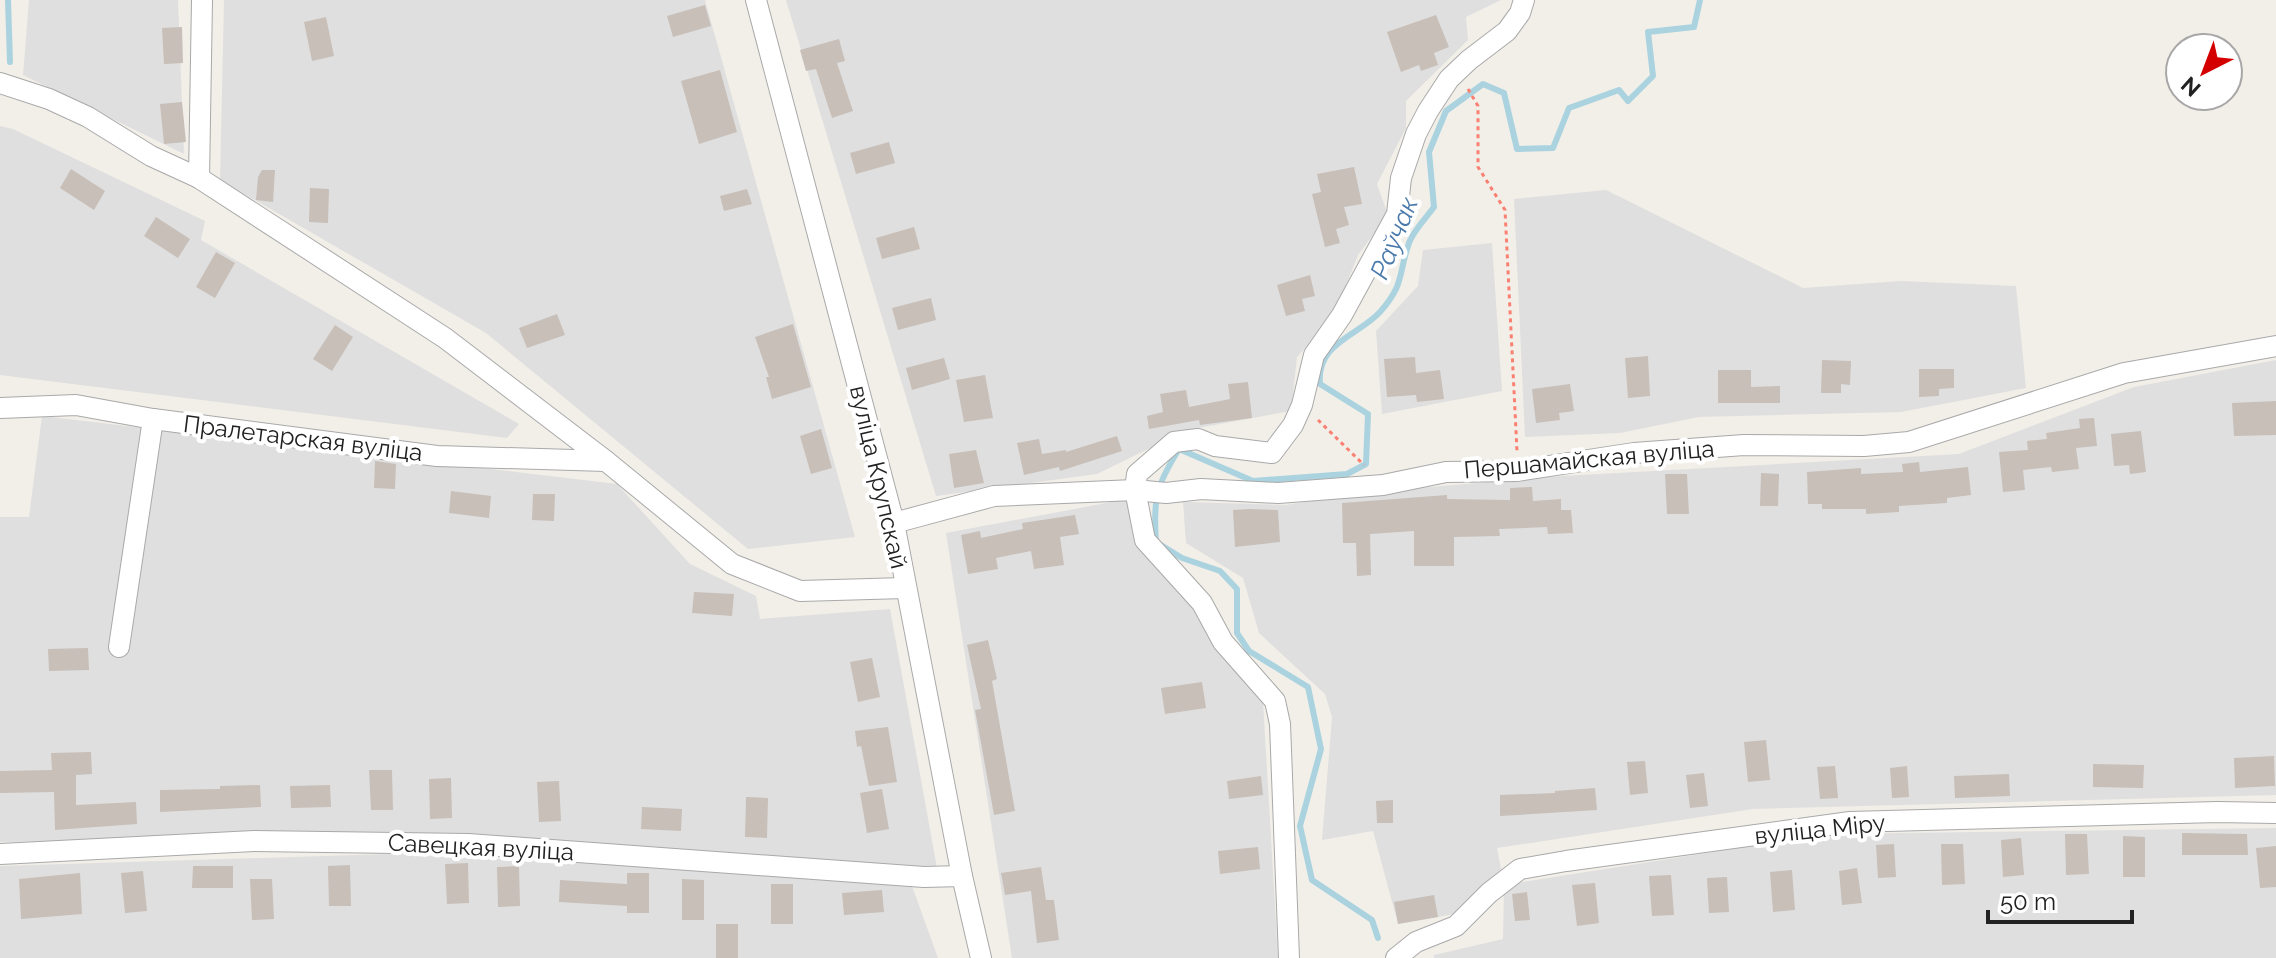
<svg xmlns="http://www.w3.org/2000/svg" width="2276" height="958" viewBox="0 0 2276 958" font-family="Raleway,sans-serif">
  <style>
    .residential { fill: #e0dfdf }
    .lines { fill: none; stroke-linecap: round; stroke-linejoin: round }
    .stream { stroke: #aad3df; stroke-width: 6 }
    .building { fill: #c7bfb8 }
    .minor-casing { stroke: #a9a9a9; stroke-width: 22 }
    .path { stroke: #fa8072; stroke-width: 3; stroke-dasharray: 4 4; stroke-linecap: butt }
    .minor { stroke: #fff; stroke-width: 20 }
    .labels { text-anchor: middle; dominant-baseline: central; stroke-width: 8; stroke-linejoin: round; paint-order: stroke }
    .street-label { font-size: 24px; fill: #222; stroke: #fff }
    .water-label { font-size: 26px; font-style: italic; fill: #4a7aab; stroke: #fff }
  </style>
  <rect width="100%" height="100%" fill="#f2efe9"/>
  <g class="residential">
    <polygon points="29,0 178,0 184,154 23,75"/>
    <polygon points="224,0 705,0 855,537 748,549 486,333 220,180"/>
    <polygon points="786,0 1501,0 1466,17 1468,40 1406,101 1406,128 1377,184 1388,215 1358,255 1334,316 1297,357 1291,411 1187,430 1097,474 936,496"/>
    <polygon points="0,126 13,129 205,221 201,240 519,424 507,438 0,375"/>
    <polygon points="1606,190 1803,288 1901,281 2016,286 2026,388 1901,412 1699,417 1620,433 1525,437 1514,199"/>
    <polygon points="1492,243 1502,391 1382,414 1376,331 1418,286 1423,250"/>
    <polygon points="2276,360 2276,795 1753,809 1497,848 1501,869 1460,913 1398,924 1373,831 1322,840 1332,717 1325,694 1259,633 1243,578 1186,543 1183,502 1285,505 1373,492 1545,477 1959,454 2134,387"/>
    <polygon points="42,416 617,484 690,564 756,596 760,619 890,609 937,868 469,835 0,842 0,517 29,517"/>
    <polygon points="1128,499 1136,545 1177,580 1226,662 1263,701 1278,958 1012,958 946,533"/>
    <polygon points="2276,828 2276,958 1434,958 1434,955 1503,939 1504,885 1827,834"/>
    <polygon points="389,854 599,863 912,886 938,958 0,958 0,866"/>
  </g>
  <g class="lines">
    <g class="stream">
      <polyline points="8,0 10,62"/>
      <path d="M1378,938L1372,920L1312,880L1300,826L1321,749L1308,687L1249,651L1237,633V589L1220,571L1182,558L1156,542C1153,498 1156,486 1179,449L1253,481L1347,474L1366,464L1368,414L1320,384C1316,343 1358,336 1380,312C1405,284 1398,274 1409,243C1413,231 1426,218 1434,207L1429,152L1446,111L1483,84L1504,93L1517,149L1553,148L1569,108L1619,90L1628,101L1653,76L1648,32L1694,27L1700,0"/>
    </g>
  </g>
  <g class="building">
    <polygon points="705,5 711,26 673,37 667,16"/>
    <polygon points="1436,15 1449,47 1434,53 1438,65 1421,71 1419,65 1401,72 1387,32"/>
    <polygon points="326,17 334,56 312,61 304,22"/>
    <polygon points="182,27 183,63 164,64 162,28"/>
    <polygon points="839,39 845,61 837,63 853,111 832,118 816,69 806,71 800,50"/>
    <polygon points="720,70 737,132 699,144 681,81"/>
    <polygon points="182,102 186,142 164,144 160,104"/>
    <polygon points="889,142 895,163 856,174 850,153"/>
    <polygon points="1354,167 1362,204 1344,207 1349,225 1336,229 1340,243 1325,247 1312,194 1321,192 1317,174"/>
    <polygon points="71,169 105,191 94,210 60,188"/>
    <polygon points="262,170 275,170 273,202 256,200 258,177"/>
    <polygon points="310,188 329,189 328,223 309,222"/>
    <polygon points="747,189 752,204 724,211 720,196"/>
    <polygon points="156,217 190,239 178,258 144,236"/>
    <polygon points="914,227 920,249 882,259 876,238"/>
    <polygon points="216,252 235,263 215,298 196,287"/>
    <polygon points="1310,275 1315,296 1302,299 1305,311 1286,316 1277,285"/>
    <polygon points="931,298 936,320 898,330 892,308"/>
    <polygon points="557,314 565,335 527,348 519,328"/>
    <polygon points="793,324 811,387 772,399 766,377 769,377 755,337"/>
    <polygon points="335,325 353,337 332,371 313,359"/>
    <polygon points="1648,356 1650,396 1628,398 1625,358"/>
    <polygon points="1415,357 1416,373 1440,370 1444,399 1417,402 1416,395 1387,397 1384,359"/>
    <polygon points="944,358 950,379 912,390 906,368"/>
    <polygon points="1822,360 1851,361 1850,385 1841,384 1841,393 1821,393"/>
    <polygon points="1919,369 1954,369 1954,388 1939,389 1939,396 1919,397"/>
    <polygon points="1718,370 1751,370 1751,387 1780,386 1780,403 1718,403"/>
    <polygon points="985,375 993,418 964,422 956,380"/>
    <polygon points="1248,382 1252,418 1200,425 1199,420 1149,429 1147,416 1163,412 1160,394 1186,390 1189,407 1230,399 1228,384"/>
    <polygon points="1570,384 1574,411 1559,413 1560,420 1536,423 1532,389"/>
    <polygon points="2276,401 2276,435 2234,436 2232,403"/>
    <polygon points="2094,418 2097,446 2076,448 2079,469 2052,472 2051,467 2023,470 2025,490 2003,492 1999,452 2028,450 2027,441 2047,439 2046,433 2080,428 2079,419"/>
    <polygon points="821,429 832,468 811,474 800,436"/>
    <polygon points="2141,431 2146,472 2130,474 2129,465 2114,466 2111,434"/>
    <polygon points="1117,436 1122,451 1060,471 1059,467 1024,475 1017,443 1039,439 1042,454 1066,450 1066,452"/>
    <polygon points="976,450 984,483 954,488 949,454"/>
    <polygon points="375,461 396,464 395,489 374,488"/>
    <polygon points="1919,462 1920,472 1968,467 1971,495 1947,498 1947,503 1899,506 1899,512 1866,514 1866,509 1822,509 1822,504 1808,504 1807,472 1861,468 1861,474 1903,472 1902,464"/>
    <polygon points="1761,473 1779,474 1778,506 1760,506"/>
    <polygon points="1665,474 1687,474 1689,514 1667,514"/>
    <polygon points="1532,487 1533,501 1561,499 1561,510 1571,510 1573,533 1548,534 1547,527 1499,529 1500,536 1454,537 1454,566 1414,566 1414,531 1370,534 1371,575 1357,576 1356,543 1343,543 1342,503 1447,495 1447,499 1510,500 1510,488"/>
    <polygon points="451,491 491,496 489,518 449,513"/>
    <polygon points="533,494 555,494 554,521 532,520"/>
    <polygon points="1249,509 1278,510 1280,542 1235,547 1233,510"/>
    <polygon points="1075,515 1079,534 1060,537 1064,565 1034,569 1031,551 996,558 998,569 968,574 961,535 980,531 981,538 1023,529 1022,523"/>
    <polygon points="694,592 734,594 732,616 692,613"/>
    <polygon points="988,640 997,679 992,681 1015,811 994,815 975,710 981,709 967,645"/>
    <polygon points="88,648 89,670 49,671 48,649"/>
    <polygon points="872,658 880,697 858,702 850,662"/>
    <polygon points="1202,682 1206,708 1165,714 1161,688"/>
    <polygon points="888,727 897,782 869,786 861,746 857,747 855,731"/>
    <polygon points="1766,740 1770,780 1748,782 1744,742"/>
    <polygon points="91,752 92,774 76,775 76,805 136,802 137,824 55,830 54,792 0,793 0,771 52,770 51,753"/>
    <polygon points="2274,756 2275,786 2235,788 2234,758"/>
    <polygon points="1645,761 1648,793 1630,795 1627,762"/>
    <polygon points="2093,764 2144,765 2143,788 2093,787"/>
    <polygon points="1835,766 1838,798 1820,799 1817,767"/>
    <polygon points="1907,766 1909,797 1892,798 1890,768"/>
    <polygon points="369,770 392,770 393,810 371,810"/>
    <polygon points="1704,773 1708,806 1690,808 1686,775"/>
    <polygon points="2009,774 2010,796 1955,798 1954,776"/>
    <polygon points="1261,776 1263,795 1229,799 1227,781"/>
    <polygon points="451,778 452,818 430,819 429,779"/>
    <polygon points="559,781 561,821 539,822 537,782"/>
    <polygon points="260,785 261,807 160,812 160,790 220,789 220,786"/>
    <polygon points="330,785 331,807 291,808 290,786"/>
    <polygon points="1595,788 1597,810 1500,816 1500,795 1555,793 1555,791"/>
    <polygon points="882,789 889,829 867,833 860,793"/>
    <polygon points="746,797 768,798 767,838 745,837"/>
    <polygon points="1393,800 1393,823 1377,823 1376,801"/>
    <polygon points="642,807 682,809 681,831 641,829"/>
    <polygon points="2182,833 2247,834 2248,855 2182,855"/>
    <polygon points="2065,834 2087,834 2089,874 2066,875"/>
    <polygon points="2123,836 2145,837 2145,877 2123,877"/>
    <polygon points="2021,838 2024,875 2003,877 2001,840"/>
    <polygon points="1894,844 1896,877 1878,878 1876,845"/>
    <polygon points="1941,844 1963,844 1965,884 1942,885"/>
    <polygon points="2276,846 2276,887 2260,888 2256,848"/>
    <polygon points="1258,847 1260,869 1220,874 1218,851"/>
    <polygon points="468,863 469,903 447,904 445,864"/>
    <polygon points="350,865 351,906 329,906 328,866"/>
    <polygon points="193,866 233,866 233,888 192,888"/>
    <polygon points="519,866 520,906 498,907 497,867"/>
    <polygon points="1041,867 1046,900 1054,900 1059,940 1037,943 1031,891 1005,895 1001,873"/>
    <polygon points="1857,868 1862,903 1842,905 1839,871"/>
    <polygon points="1792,870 1795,910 1773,912 1770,872"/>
    <polygon points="143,871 147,911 125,913 121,873"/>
    <polygon points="80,873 82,914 21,919 19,879"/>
    <polygon points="627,873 649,873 649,913 627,913 627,906 559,902 560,880 627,884"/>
    <polygon points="1671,875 1674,915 1652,916 1649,876"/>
    <polygon points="1727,877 1729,912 1709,913 1707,878"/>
    <polygon points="250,879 272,879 274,919 252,920"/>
    <polygon points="682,879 704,880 704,920 682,920"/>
    <polygon points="1595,883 1599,923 1577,926 1572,885"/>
    <rect x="771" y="884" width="22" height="40"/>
    <polygon points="882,890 884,912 844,915 842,893"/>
    <polygon points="1527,892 1530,920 1515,921 1512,894"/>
    <polygon points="1434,895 1438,917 1398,924 1394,902"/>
    <rect x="716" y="924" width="22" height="34"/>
  </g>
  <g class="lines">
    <g class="minor-casing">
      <g id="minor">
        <polyline points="756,0 894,523 962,876 981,958"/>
        <polyline points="0,83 49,99 88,117 151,156 199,178 445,338 606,461 732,564 800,591 905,588"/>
        <polyline points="199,178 202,0"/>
        <polyline points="0,408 76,405 153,419 437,456 606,461"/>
        <polyline points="894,523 994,496 1135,490 1166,493 1201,489 1278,493 1383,485 1446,472 1517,471 1634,453 1744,445 1864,446 1909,442 2124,373 2276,346"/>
        <polyline points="119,647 153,419"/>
        <polyline points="0,854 254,841 468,844 924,877 962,876"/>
        <polyline points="1289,958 1280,724 1275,701 1223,642 1202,603 1145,540 1135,490 1137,474 1174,442 1198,439 1215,446 1272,453 1293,425 1302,405 1314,355 1342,315 1397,214 1401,178 1416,134 1428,111 1449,79 1469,60 1507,31 1520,13 1524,0"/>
        <polyline points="1396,958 1416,942 1456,926 1489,893 1520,869 1566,861 1850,822 2217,812 2276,813"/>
      </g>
    </g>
    <g class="path">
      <polyline points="1468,89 1478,106 1478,167 1505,210 1517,451"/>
      <polyline points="1318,420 1364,465"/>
    </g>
    <use href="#minor" class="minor"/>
  </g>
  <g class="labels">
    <g class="street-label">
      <text transform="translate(303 438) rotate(7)">Пралетарская вуліца</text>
      <text transform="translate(1589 459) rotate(-5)">Першамайская вуліца</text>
      <text transform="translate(879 477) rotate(77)">вуліца Крупскай</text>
      <text transform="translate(1820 829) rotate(-6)">вуліца Міру</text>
      <text transform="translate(481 847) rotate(3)">Савецкая вуліца</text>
    </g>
    <g class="water-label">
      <text transform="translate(1394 238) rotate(-68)">Раўчак</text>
    </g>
  </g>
  <g transform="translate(2204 72) rotate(222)"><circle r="38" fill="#ffffff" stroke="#a7a7a7" stroke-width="2"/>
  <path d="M0-6L14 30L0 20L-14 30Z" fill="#d40000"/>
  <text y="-12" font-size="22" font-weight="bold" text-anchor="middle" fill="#222222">N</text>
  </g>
  <path d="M1988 910v12h144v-12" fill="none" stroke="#222222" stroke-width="4"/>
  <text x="2000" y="910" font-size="24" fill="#222222" stroke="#ffffff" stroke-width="6" paint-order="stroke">50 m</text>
</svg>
